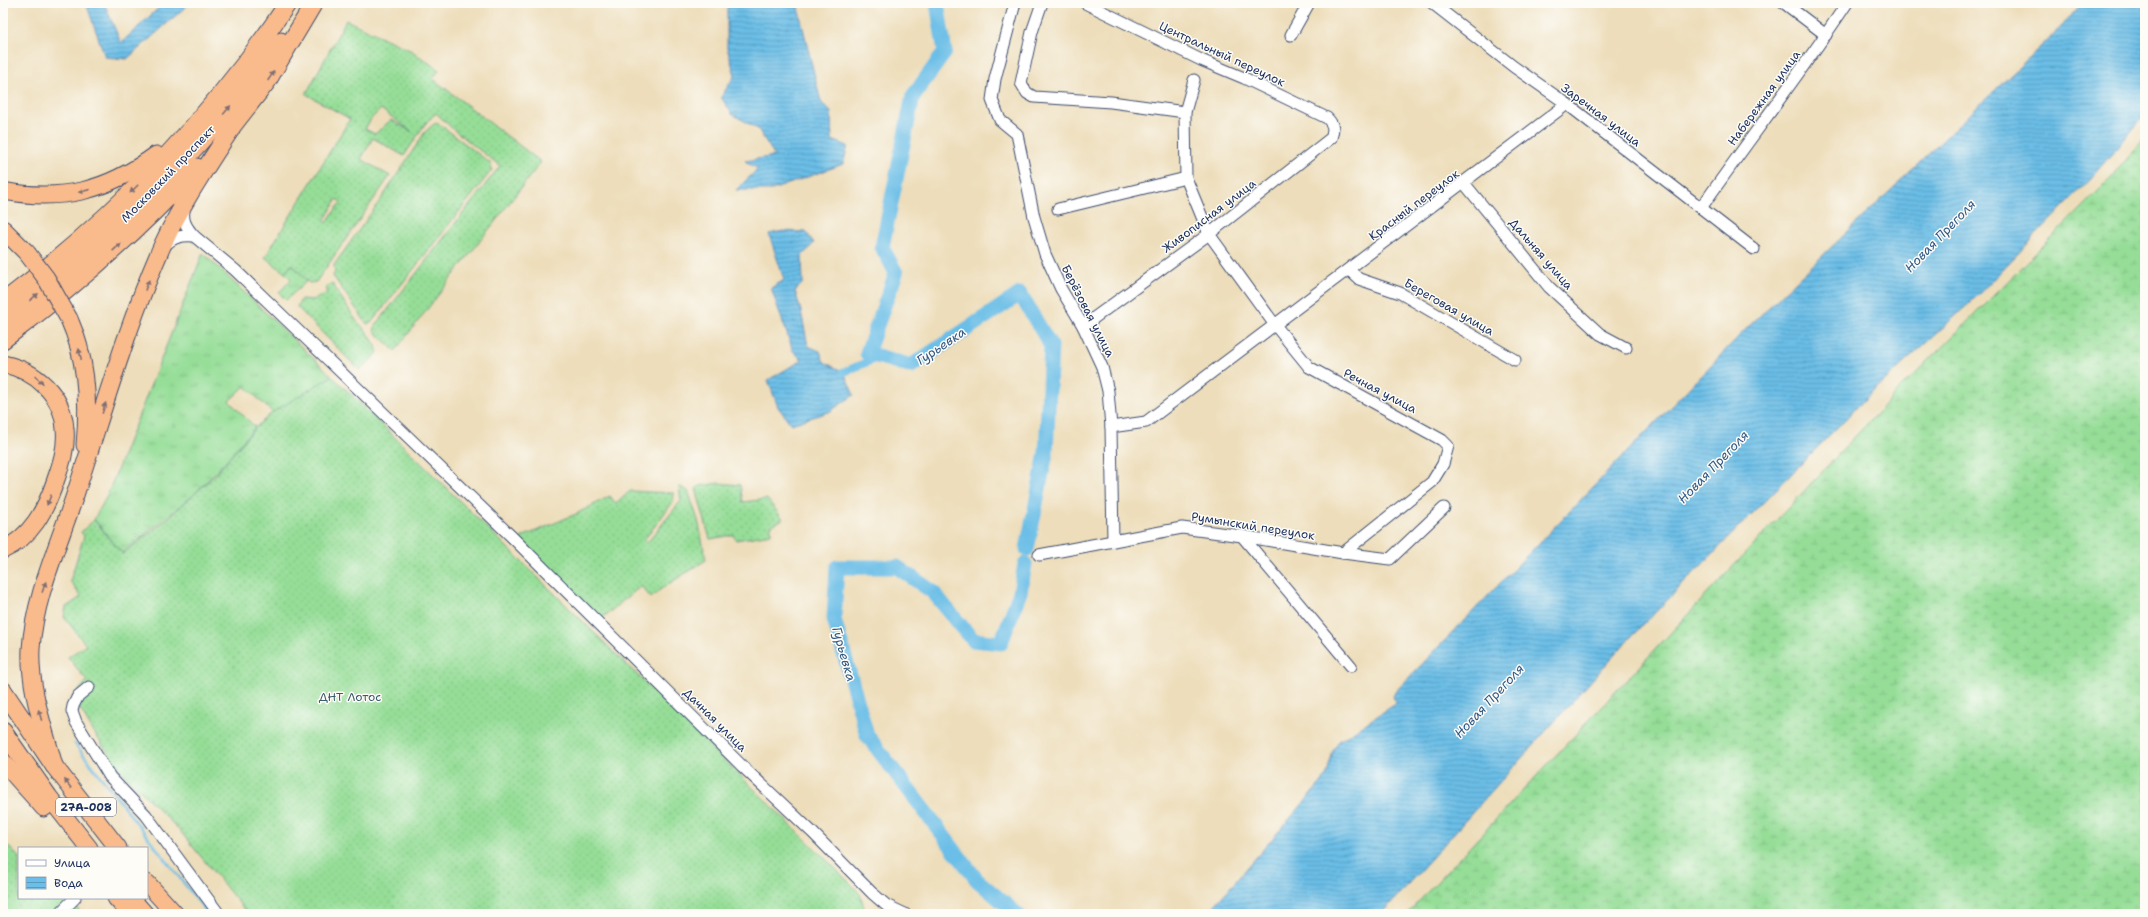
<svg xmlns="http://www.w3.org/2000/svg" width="2148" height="917" viewBox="0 0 2148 917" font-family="'Shantell Sans',sans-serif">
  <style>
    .grass { fill: url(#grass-tufts); stroke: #58867b }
    .wetland { fill: url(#wetland-marsh); stroke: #58867b }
    .garden { fill: url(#garden-dots); stroke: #58867b; fill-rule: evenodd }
    .water { fill: url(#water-rules); stroke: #4376a2 }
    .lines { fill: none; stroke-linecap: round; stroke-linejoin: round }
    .stream { stroke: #6bbee7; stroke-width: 2.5 }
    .canal { stroke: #6bbee7; stroke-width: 8 }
    .river { stroke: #6bbee7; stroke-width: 15 }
    .minor-casing { stroke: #3a496c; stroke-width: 13 }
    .highway-casing { stroke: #3a496c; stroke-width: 19 }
    .minor { stroke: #fff; stroke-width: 11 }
    .highway { stroke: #fabb8c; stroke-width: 17 }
    .highway-bridge-casing { stroke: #3a496c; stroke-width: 19; stroke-linecap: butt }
    .highway-bridge { stroke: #fabb8c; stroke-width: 17 }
    .oneway { fill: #7f6e73 }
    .labels { text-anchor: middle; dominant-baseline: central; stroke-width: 3; stroke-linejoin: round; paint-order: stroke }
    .shield { fill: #fdfcf7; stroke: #5f6c8c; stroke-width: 1 }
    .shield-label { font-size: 11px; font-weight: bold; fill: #1b2f5e }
    .street-label { font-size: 12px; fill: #1b2f5e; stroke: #fdfcf7 }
    .park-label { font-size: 12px; fill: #3a5b6c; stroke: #fdfcf7 }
    .water-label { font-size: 13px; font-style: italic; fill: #335a87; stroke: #fdfcf7 }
  </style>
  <defs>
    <pattern id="grass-tufts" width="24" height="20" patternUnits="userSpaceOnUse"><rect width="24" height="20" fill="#96de98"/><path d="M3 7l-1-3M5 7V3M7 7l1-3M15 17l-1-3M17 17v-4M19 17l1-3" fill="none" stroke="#81bf85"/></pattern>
    <pattern id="wetland-marsh" width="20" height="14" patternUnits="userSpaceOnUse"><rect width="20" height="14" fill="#96de98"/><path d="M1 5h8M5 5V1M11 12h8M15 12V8" fill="none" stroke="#81bf85"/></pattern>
    <pattern id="garden-dots" width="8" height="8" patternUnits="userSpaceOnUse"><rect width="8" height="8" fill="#96de98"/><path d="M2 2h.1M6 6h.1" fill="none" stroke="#81bf85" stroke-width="1.8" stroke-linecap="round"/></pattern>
    <pattern id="water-rules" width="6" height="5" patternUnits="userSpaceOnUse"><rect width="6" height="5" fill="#6bbee7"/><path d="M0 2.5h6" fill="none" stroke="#579bbe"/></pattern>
  </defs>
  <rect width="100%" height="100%" fill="#fdfcf7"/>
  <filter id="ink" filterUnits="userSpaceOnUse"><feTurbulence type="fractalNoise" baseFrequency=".025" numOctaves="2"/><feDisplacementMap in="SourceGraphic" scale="8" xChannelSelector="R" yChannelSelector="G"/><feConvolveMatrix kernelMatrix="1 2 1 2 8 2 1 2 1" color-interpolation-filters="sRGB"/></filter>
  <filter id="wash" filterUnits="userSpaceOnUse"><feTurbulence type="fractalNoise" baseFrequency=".012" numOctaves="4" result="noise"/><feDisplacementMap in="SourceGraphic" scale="16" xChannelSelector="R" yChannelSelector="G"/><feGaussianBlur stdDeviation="0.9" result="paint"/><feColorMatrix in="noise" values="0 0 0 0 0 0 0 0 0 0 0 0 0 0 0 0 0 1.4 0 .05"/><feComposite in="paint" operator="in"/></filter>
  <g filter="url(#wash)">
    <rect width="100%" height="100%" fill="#edddba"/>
    <g class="grass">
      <polygon points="203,253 332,376 273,413 245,386 229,401 255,427 219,469 190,498 122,553 94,519 107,496"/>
      <polygon points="292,264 307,281 286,300 279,293 291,279 285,273"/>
    </g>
    <polygon class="wetland" points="2145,137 2145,914 1407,914 1896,393 2111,178"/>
    <g class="garden">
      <path d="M346,20L412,51L439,70L433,79L541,162L395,351L374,331L376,325L500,166L454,130L436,113L425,124L404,156L373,138L361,159L390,176L316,282L309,283L292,264L285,273L265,257L350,119L306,94ZM381,109L412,132L391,120L375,134L365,129L371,119ZM337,199L341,202L326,223L324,221Z"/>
      <polygon points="438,123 490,163 492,170 371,323 367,324 333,276 335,272 334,265 382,198 425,132 434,124"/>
      <polygon points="332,283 355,319 368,333 376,346 378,353 359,370 297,307 301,299 313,300 327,293 326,287"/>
      <polygon points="332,376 851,884 860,894 866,914 248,914 180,831 120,770 93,731 73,697 87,681 68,657 86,645 64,617 66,607 81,597 70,581 84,536 81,532 94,520 123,554 167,519 214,476 255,428 273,412"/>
      <polygon points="719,483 740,485 743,502 767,499 783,519 771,526 771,534 736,540 733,535 710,539 696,489 699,486"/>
      <polygon points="679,486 688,491 698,520 706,560 661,589 651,598 641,586 601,619 520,540 522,537 576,514 610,496 616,504 630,491 674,493 673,502 644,540 647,543 681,501"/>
      <polygon points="3,841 19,857 19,898 61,898 72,909 75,906 82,914 3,914"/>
    </g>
    <g class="water">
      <polygon points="86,3 104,3 121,43 164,3 190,3 127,59 105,57"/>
      <polygon points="730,3 797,3 821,102 831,112 832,140 848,146 843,164 772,190 736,190 758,169 745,161 775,156 758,129 732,114 721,97 735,75 727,48 727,8"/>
      <polygon points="2082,3 2145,3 2145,115 2092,177 1974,299 1867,397 1628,640 1381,914 1207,914 1326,777 1333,751 1339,741 1397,703 1393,697 1395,692 1744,331 2063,25"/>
      <polygon points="783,231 806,232 814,243 802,256 803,283 795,291 801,311 808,346 820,351 824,362 844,372 854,395 829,412 791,424 778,407 768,380 802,360 793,351 771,288 784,280 769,234"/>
    </g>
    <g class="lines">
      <polyline class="stream" points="75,744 208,914"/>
      <polyline class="canal" points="844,372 879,357"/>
      <g class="river">
        <polyline points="937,3 945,52 913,96 882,247 896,273 867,353 911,366 1020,294 1051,346 1046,453 1027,549"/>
        <polyline points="1017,914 977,880 867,735 834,619 837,567 897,567 933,592 973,640 1001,643 1020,592 1025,564"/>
      </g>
    </g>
  </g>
  <g filter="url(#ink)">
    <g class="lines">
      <g class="minor-casing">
        <g id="minor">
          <polyline points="1015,3 995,79 992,100 1000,120 1017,134 1034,217 1045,254 1061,289 1083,326 1102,367 1108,391 1111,427 1113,541"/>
          <polyline points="1042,3 1032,32 1021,83 1027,93 1034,97 1111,102 1185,112"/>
          <polyline points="1432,3 1514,67 1567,104 1754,249"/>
          <polyline points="1784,3 1826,35"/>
          <polyline points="1291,35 1309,3"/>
          <polyline points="1194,80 1185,112 1186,178 1209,234 1275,325 1309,367 1442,440 1448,446 1443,464 1432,482 1343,553"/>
          <polyline points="1464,183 1549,287 1600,334 1626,348"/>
          <path d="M1701,208C1749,139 1801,73 1847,3"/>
          <polyline points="1058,209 1186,178"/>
          <polyline points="194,236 235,270 513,538 742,766 812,832 872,893 886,905 905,914"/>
          <path d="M164,247C172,237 182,235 194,236C186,227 181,219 185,207"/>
          <polyline points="1349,270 1359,279 1400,293 1515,360"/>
          <path d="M1083,326L1209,234L1331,138C1334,129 1334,125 1327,118L1244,78L1201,60L1085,3"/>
          <polyline points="1111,427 1146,422 1567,104"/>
          <polyline points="1242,536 1351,666"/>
          <polyline points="1039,555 1182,528 1242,536 1343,553 1390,559 1444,508"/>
          <polyline points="89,687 78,696 73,706 72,711 76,722 110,777 146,815 219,914"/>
          <polyline points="59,914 75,898"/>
        </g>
      </g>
      <g class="highway-casing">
        <g id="highway">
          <polyline points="224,137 267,82 314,3"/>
          <path d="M3,191C62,202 107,191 156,155"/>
          <polyline points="3,229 27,253"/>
          <path d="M3,302C113,219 211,118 288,3"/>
          <path d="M69,319C87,359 89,403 85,445"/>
          <path d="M3,321C108,242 205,149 281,41"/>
          <path d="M3,340C73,288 139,231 197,167"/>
          <path d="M3,364C35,370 63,395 65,429C67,447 61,465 55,482C45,511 31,537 3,550"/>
          <polyline points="3,690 54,766 118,848"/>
          <polyline points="3,731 49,797 89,848"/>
          <polyline points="3,762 44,808"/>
          <path d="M54,766C44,728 29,689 31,649C34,598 59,544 75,495C103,411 127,325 163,244C182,203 207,166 231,129"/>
          <polyline points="147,883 175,914"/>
          <polyline points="116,898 130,914"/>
          <polyline points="131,898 145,914"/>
        </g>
      </g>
      <use href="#minor" class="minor"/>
      <use href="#highway" class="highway"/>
      <g class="highway-bridge-casing">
        <polyline id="highway-bridge" points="27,253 46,278 69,319"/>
      </g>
      <use href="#highway-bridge" class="highway-bridge"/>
    </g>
    <defs><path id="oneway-solid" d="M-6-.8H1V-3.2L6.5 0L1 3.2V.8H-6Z"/></defs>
    <g class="oneway">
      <use href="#oneway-solid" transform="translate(271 76) rotate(-56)"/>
      <use href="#oneway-solid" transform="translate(227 110) rotate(-50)"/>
      <use href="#oneway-solid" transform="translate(134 189) rotate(135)"/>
      <use href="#oneway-solid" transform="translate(84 191) rotate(167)"/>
      <use href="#oneway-solid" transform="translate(117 247) rotate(-43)"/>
      <use href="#oneway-solid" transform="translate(147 285) rotate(-69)"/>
      <use href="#oneway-solid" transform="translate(34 297) rotate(-39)"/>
      <use href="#oneway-solid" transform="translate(80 354) rotate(-103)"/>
      <use href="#oneway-solid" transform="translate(39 380) rotate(42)"/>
      <use href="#oneway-solid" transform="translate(104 408) rotate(-72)"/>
      <use href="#oneway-solid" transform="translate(49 500) rotate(112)"/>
      <use href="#oneway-solid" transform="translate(44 587) rotate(-71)"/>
      <use href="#oneway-solid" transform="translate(40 715) rotate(-106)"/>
      <use href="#oneway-solid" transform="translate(68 784) rotate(-127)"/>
    </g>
  </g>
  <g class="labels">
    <rect class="shield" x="56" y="798" width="60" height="18" rx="3"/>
    <g class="shield-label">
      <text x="86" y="807">27А-008</text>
    </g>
    <g class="street-label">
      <text transform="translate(1222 54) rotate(25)">Центральный переулок</text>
      <text transform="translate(1764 98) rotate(-54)">Набережная улица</text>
      <text transform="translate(1601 115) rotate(37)">Заречная улица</text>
      <text transform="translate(168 174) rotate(-46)">Московский проспект</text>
      <text transform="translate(1414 205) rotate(-37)">Красный переулок</text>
      <text transform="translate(1209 216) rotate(-37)">Живописная улица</text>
      <text transform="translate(1541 254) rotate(49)">Дальняя улица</text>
      <text transform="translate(1449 307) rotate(30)">Береговая улица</text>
      <text transform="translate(1088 311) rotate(63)">Берёзовая улица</text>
      <text transform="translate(1380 391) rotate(28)">Речная улица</text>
      <text transform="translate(1253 526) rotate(9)">Румынский переулок</text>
      <text transform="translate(715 720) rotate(45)">Дачная улица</text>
    </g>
    <g class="park-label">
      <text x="350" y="697">ДНТ Лотос</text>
    </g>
    <g class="water-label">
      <text transform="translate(1940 236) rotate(-46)">Новая Преголя</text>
      <text transform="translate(941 346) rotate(-34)">Гурьевка</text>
      <text transform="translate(1713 467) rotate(-46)">Новая Преголя</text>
      <text transform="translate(844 654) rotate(74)">Гурьевка</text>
      <text transform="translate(1489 701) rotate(-47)">Новая Преголя</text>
    </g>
  </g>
  <rect width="2148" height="917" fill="none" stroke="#fdfcf7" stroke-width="16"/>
  <rect x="18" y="847" width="130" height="52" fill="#fdfcf7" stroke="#a3aaba"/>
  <rect x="26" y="860" width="20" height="6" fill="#ffffff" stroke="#a3aaba"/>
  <text x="54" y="867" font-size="12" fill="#1b2f5e">Улица</text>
  <rect x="26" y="877" width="20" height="12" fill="url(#water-rules)" stroke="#a3aaba"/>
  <text x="54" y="887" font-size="12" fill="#1b2f5e">Вода</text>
</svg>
